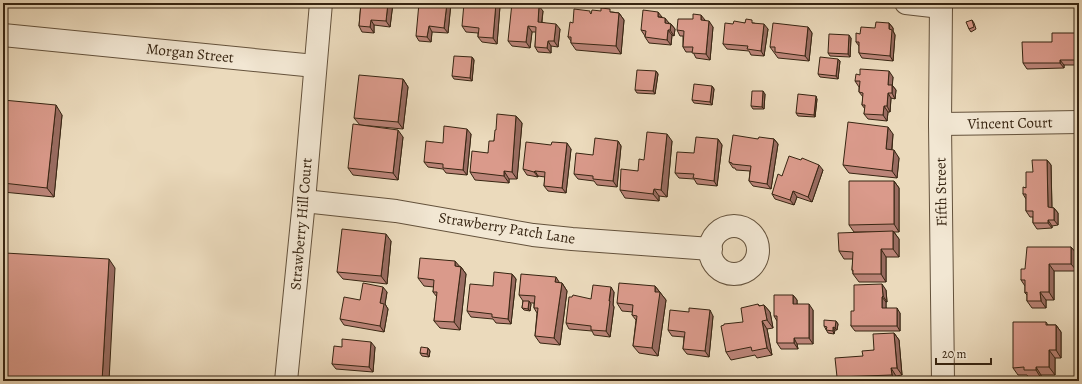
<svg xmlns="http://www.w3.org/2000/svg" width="1082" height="384" viewBox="0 0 1082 384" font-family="Alegreya,serif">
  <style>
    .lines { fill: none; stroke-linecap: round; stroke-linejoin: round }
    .minor-casing { stroke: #64523c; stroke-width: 24 }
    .minor { stroke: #f2e7d3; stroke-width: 22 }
    .wall { fill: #bb8478; stroke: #372512 }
    .shaded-wall { fill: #996c61; stroke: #372512 }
    .building { fill: #da9a8b; stroke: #372512 }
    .labels { text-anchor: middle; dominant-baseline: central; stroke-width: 4; stroke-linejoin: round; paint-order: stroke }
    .street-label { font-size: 15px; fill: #372512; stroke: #f2e7d3 }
  </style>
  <rect width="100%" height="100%" fill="#ebdabc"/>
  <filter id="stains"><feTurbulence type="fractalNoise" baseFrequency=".005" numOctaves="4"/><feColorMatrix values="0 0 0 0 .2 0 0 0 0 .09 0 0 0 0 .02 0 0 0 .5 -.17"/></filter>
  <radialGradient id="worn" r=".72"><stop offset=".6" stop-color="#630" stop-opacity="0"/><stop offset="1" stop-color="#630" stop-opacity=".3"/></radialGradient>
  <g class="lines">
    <g class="minor-casing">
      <g id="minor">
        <polyline points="906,3 941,7"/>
        <polyline points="941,3 940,124 943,381"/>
        <polyline points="3,35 315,66"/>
        <polyline points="940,124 1079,122"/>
        <polyline points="304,201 396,211 533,235 572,239 711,249"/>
        <circle cx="734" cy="250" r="24"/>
        <polyline points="286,381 304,201 321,3"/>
      </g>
    </g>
    <use href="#minor" class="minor"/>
  </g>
  <g class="wall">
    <polygon points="74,3 83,3 82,7 76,6"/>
    <polygon points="361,3 393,3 390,27 374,25 374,33 362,32 359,26"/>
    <polygon points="451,3 448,33 432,32 431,42 419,41 416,36"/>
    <polygon points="500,6 497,44 482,42 478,37 478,33 466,32 462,26"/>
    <polygon points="543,11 542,22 560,29 558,47 551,46 551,53 538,52 535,47 536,32 532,32 530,48 512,46 508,41"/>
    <polygon points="612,12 619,13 624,20 621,54 576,50 571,43 571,41 568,37 573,23 591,13"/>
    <polygon points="662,17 669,23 671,24 675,29 674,36 672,35 671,45 649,43 645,37 645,36 641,30"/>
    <polygon points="705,20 713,27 710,60 696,58 693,52 686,52 683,47 683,36 680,36 677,30"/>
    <polygon points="972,20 974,23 976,29 971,32 969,29"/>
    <polygon points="745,23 754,23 768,29 764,56 751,55 749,51 727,49 723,44 733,24"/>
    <polygon points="889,23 893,28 893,31 895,35 893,61 862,58 859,53 859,46 856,42 860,34"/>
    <polygon points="808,27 812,33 809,61 778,58 770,47"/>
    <polygon points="1079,35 1079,65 1064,65 1064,68 1027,69 1023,63 1052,42"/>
    <polygon points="851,38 850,57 830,56 828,53"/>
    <polygon points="472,57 474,60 472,81 454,79 452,76"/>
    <polygon points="840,61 838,79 820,77 818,74"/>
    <polygon points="656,71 658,74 655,94 637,93 635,90"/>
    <polygon points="893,77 892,85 896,90 895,99 891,98 890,112 888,112 887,121 868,119 864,114 865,109 862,105 863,97 859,92 859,87 855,81"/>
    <polygon points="403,79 408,87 403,129 360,125 354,118"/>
    <polygon points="712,86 714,89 712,105 694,103 692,100"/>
    <polygon points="765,94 764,109 753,109 751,106"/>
    <polygon points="817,99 815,117 798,116 796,113"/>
    <polygon points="3,100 62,115 54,197 3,192"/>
    <polygon points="516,116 522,123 517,179 509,179 509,183 475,180 470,172 488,153 494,141 496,130"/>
    <polygon points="471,134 467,175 446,173 443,169 428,167 424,162 443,143"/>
    <polygon points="893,134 892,150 899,158 897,178 849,173 843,165"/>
    <polygon points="403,137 398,180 353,175 348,168"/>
    <polygon points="718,139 722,145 717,186 697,184 694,179 679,178 675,173 694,153"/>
    <polygon points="758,139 774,139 778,144 771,189 753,186 749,181 750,171 736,170 735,168 733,168 729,162"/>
    <polygon points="618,141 621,146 617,187 597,185 594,181 578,179 574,174 593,155"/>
    <polygon points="672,141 667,197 659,196 659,201 625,198 620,190 638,171 644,160"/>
    <polygon points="571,149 566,193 548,191 544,186 545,177 538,176 538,177 527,175 523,169"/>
    <polygon points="1047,160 1051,165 1052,208 1054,208 1058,213 1058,225 1052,226 1052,228 1037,229 1033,223 1033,217 1030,217 1026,211 1026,199 1023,194 1033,172"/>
    <polygon points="823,170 812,202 797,197 794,205 775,199 772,194 782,176"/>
    <polygon points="894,181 899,188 899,232 894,232 899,239 899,257 886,257 886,282 859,282 853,274 853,272 852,270 853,259 844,259 839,251 880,232 854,232 849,225"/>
    <polygon points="391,241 387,284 343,279 337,272"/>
    <polygon points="1071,247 1077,254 1077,271 1054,271 1054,300 1046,300 1046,308 1032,308 1027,301 1027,295 1025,293 1025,286 1021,280 1025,269"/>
    <polygon points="459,266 461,267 466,274 460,330 440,328 434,321 437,297 433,292 434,287 424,286 418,278"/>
    <polygon points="512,274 516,279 511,324 496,323 493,319 471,317 467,311 493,286"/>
    <polygon points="560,283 562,283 567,291 560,345 540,343 535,336 537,313 534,308 534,303 530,303 531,304 530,311 524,310 522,308 523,301 519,295"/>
    <polygon points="655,286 666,300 658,356 639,353 633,346 636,320 632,315 633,312 622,311 617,303"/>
    <polygon points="886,290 887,302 886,302 886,308 900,313 900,331 855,331 851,326 854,311"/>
    <polygon points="387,292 385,304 388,309 384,332 344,325 340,319 360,300"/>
    <polygon points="614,292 613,305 614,307 610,337 594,335 592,331 569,329 566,323 591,299"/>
    <polygon points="793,295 797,300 797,304 813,310 813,344 797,344 798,349 781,349 777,343 777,321 774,316"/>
    <polygon points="758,304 760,306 764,305 770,312 773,328 767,329 772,355 757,358 755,355 731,360 726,352 743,322"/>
    <polygon points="689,312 713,316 709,357 687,354 683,349 684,337 672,336 668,330"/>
    <polygon points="836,321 838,324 837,330 835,330 834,334 828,333 824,326"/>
    <polygon points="1046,322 1048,325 1056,325 1061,332 1061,358 1055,358 1055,375 1041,375 1041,378 1029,378 1027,375 1018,375 1013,368"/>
    <polygon points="894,333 899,340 902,375 896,376 897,381 839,381 837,377 863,356 874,350"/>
    <polygon points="342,347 375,347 373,372 336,369 332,364"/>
    <polygon points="428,348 430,351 429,357 422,356 420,353"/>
  </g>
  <g class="shaded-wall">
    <polygon points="81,3 83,3 82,7 80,4"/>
    <polygon points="388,3 393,3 390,27 386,21"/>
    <polygon points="447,3 451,3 448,33 444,28"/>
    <polygon points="496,3 498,3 500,6 497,44 493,38"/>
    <polygon points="539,6 543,11 541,27 538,22"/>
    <polygon points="658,12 662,17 658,17"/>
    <polygon points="619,13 624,20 621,54 616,46"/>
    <polygon points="701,15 705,20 705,26 701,20"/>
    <polygon points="665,18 669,23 669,28 665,23"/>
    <polygon points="371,20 374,25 374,33 370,27"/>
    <polygon points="709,21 713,27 710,60 706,54"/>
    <polygon points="889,23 893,28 893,31 895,35 893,61 890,56"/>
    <polygon points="556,24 560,29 558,47 554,41"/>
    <polygon points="671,24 675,29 674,36 670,30"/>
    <polygon points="764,24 768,29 764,56 761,51"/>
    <polygon points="429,26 432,32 431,42 427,37"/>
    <polygon points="528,26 532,32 530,48 526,42"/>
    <polygon points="808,27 812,33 809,61 805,56"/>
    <polygon points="668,30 672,35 671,45 667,40"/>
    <polygon points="1077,33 1079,35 1079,61 1078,60"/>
    <polygon points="849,35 851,38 850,57 848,54"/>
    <polygon points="548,41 551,46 551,53 547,48"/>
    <polygon points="472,57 474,60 472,81 470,78"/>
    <polygon points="838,59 840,61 838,79 836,76"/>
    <polygon points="1060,60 1064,65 1064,68 1060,63"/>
    <polygon points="656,71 658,74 655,94 653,91"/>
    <polygon points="889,71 893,77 892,90 888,85"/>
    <polygon points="403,79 408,87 403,129 398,122"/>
    <polygon points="892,85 896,90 895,99 892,93"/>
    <polygon points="712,86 714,89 712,105 710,102"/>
    <polygon points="763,91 765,94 764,109 762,107"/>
    <polygon points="888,93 891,98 890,112 887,106"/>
    <polygon points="816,96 817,99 815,117 814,115"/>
    <polygon points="56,105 62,115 54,197 47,188"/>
    <polygon points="884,106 888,112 887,121 883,115"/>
    <polygon points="516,116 522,123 517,179 512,172"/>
    <polygon points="888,127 893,134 891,157 886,149"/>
    <polygon points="467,129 471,134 467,175 463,170"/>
    <polygon points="398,130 403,137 398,180 393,173"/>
    <polygon points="667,134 672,141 667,197 661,190"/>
    <polygon points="718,139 722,145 717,186 714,181"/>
    <polygon points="774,139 778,144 771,189 767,184"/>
    <polygon points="618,141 621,146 617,187 613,181"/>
    <polygon points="567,143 571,149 566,193 562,188"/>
    <polygon points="894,150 899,158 897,178 892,171"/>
    <polygon points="1047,160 1051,165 1052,213 1048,207"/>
    <polygon points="819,165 823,170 812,202 808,197"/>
    <polygon points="504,171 509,179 509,183 504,176"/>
    <polygon points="535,171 538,176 538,177 534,172"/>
    <polygon points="894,181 899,188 899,232 894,224"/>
    <polygon points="654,189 659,196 659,201 653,194"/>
    <polygon points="793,191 797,197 794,205 790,200"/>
    <polygon points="1054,208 1058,213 1058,225 1054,220"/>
    <polygon points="1048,220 1052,226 1052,228 1048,223"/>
    <polygon points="893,231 899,239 899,257 893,249"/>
    <polygon points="386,234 391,241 387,284 381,276"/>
    <polygon points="1071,247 1077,254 1077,271 1071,264"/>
    <polygon points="881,249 886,257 886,282 881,274"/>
    <polygon points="109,259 115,268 109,381 102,381"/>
    <polygon points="455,261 461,268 455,266"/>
    <polygon points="1049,264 1054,271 1054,300 1049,292"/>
    <polygon points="461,267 466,274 460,330 454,322"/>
    <polygon points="512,274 516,279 511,324 508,319"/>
    <polygon points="556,277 561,285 555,282"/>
    <polygon points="562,283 567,291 560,345 554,338"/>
    <polygon points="882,284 886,290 887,302 883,296"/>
    <polygon points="655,286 666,300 658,356 652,348 655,292"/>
    <polygon points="383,287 387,292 385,304 388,309 384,332 380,326 380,303"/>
    <polygon points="611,287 614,292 613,305 614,307 610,337 606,331"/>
    <polygon points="1040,292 1046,300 1046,308 1041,301"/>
    <polygon points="793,295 797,300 797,310 793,304"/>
    <polygon points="882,297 886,302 886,313 882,308"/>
    <polygon points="529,301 531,304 530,311 528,309"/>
    <polygon points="809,304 813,310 813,344 809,338"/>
    <polygon points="764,305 770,312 773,328 767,320"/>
    <polygon points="897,308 900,313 900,331 897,326"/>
    <polygon points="710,310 713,316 709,357 705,351"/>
    <polygon points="762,321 767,329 772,355 767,348"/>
    <polygon points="836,321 838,324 837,330 835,328"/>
    <polygon points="1056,325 1061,332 1061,358 1056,350"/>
    <polygon points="833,327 835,330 834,334 833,331"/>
    <polygon points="894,333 899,340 902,375 897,368"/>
    <polygon points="794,338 797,344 798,349 794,343"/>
    <polygon points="371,342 375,347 373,372 369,367"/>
    <polygon points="428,348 430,351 429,357 427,354"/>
    <polygon points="1049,350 1055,358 1055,375 1049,367"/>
    <polygon points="1036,367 1041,375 1041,378 1036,370"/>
    <polygon points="891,368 896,376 897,381 896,381 892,375"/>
  </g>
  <g class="building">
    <polygon points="74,3 81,3 80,4"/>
    <polygon points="361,3 388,3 386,21 371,20 370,27 359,26"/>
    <polygon points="419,3 447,3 444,28 429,26 427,37 416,36"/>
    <polygon points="464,3 496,3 493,38 478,37 479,28 462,26"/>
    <polygon points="512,3 539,6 538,22 556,24 554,41 548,41 547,48 535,47 536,27 528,26 526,42 508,41"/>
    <polygon points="601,8 610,9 610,12 619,13 616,46 571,43 571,37 568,37 570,22 573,23 574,9 590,11 590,13 591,14 592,10 601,11"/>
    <polygon points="643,10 658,12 658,17 665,18 665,23 671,24 670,30 668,30 667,40 645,37 646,31 641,30"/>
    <polygon points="693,14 701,15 701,20 709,21 706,54 692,53 693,47 683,47 684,31 677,30 678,19 693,19"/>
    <polygon points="746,19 752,20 752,23 764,24 761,51 747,49 748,46 723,44 725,23 733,24 734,21 745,23"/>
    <polygon points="972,20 974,27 969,29 966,22"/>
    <polygon points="876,22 889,23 889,29 892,30 890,56 859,53 859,42 856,42 856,33 860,34 861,27 875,28"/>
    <polygon points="773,23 808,27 805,56 775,52 775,47 770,47"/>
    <polygon points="1052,33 1077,33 1078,60 1060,60 1060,63 1023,63 1022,42 1052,42"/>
    <polygon points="829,34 849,35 848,54 828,53"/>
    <polygon points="454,56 472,57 470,78 452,76"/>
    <polygon points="820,57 838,59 836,76 818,74"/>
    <polygon points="860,69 889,71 888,85 892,85 892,93 888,93 887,106 884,106 883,115 864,114 865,105 862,105 863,93 859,92 860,81 855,81 856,74 860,75"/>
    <polygon points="637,70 656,71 653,91 635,90"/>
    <polygon points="359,75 403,79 398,122 354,118"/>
    <polygon points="694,84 712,86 710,102 692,100"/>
    <polygon points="752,91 763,91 762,107 751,106"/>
    <polygon points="798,94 816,96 814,115 796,113"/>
    <polygon points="3,100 56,105 47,188 3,183"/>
    <polygon points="497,114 516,116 512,172 504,171 504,176 470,172 472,151 488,153 489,141 494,141 495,130 496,130"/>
    <polygon points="848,122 888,127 886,149 894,150 892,171 843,165"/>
    <polygon points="353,124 398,130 393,173 348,168"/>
    <polygon points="444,126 467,129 463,170 443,168 443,164 424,162 426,141 443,143"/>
    <polygon points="647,132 667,134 661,190 654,189 653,194 620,190 621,169 638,171 639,159 644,160"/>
    <polygon points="733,135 758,139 759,137 774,139 767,184 749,181 751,166 732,164 732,163 729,162"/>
    <polygon points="696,137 718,139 714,181 693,178 694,174 675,173 677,152 694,153"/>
    <polygon points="595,138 618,141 613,181 593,179 593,176 574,174 576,153 593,155"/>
    <polygon points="526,142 551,145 552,142 567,143 562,188 544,186 545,172 535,171 534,172 523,169"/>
    <polygon points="789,156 801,160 802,158 819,165 808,197 793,191 790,200 772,194 778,174 782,176"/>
    <polygon points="1032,160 1047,160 1048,207 1054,208 1054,220 1048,220 1048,223 1033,223 1033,211 1026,211 1026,194 1023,194 1023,187 1026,188 1026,172 1033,172"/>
    <polygon points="849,181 894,181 894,224 849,225"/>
    <polygon points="342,229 386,234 381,276 337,272"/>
    <polygon points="893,231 893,249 881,249 881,274 853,274 853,270 852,270 853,252 839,251 838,233"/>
    <polygon points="1027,247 1071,247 1071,264 1049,264 1049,292 1040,292 1041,301 1027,301 1027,292 1025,293 1025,280 1021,280 1021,269 1025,269"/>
    <polygon points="5,253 109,259 102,381 3,381 3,332 5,293 3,293 3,288"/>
    <polygon points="420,258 455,261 455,266 461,267 454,322 434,321 437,292 433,292 434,280 418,278"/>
    <polygon points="494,272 512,274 508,319 492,317 492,314 467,311 470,284 493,286"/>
    <polygon points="521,274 556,277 555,282 562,283 554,338 535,336 538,308 534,308 535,296 519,295"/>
    <polygon points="363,283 383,287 380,303 384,304 380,326 340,319 344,297 360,300"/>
    <polygon points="619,283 655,286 655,292 660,292 652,348 633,346 637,316 632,315 633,305 617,303"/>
    <polygon points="882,284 883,296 882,297 882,308 897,308 897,326 851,326 851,311 854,311 854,285"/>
    <polygon points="593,285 611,287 609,301 610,301 606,331 591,330 591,326 566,323 569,297 572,297 573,295 591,299"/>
    <polygon points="774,295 793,295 793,304 809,304 809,338 794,338 794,343 777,343 777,316 774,316"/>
    <polygon points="523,301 529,301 528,309 522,308"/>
    <polygon points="758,304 759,306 764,305 767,320 762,321 767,348 752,351 751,347 726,352 721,326 724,325 724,324 743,322 741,308"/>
    <polygon points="689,308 710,310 705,351 683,349 685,332 668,330 670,310 689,312"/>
    <polygon points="824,320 836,321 835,328 833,327 833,331 826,330 827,327 824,326"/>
    <polygon points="1013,322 1046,322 1046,325 1056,325 1056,350 1049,350 1049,367 1036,367 1036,370 1024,370 1024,367 1013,368"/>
    <polygon points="894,333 897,368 891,368 892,375 837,377 835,358 863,356 862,351 874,350 873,334"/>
    <polygon points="342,339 371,342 369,367 332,364 334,346 342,347"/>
    <polygon points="421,347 428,348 427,354 420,353"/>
    <polygon points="330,378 365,381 330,381"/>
  </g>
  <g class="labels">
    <g class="street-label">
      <text transform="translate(190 53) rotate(6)">Morgan Street</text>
      <text transform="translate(1010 123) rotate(-1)">Vincent Court</text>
      <text transform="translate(941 192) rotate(-91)">Fifth Street</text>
      <text transform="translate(301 224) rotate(-85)">Strawberry Hill Court</text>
      <text transform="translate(507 228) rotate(9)">Strawberry Patch Lane</text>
    </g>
  </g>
  <rect width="1082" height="384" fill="none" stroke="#ebdabc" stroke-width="16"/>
  <rect x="4" y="4" width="1074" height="376" fill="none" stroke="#372512" stroke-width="2"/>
  <rect x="8" y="8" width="1066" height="368" fill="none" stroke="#372512"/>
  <path d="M936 358v6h55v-6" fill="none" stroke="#372512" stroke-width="2"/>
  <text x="942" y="358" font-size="12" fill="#372512" stroke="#f2e7d3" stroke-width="3" paint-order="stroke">20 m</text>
  <rect width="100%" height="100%" filter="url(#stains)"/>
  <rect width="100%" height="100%" fill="url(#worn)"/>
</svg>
